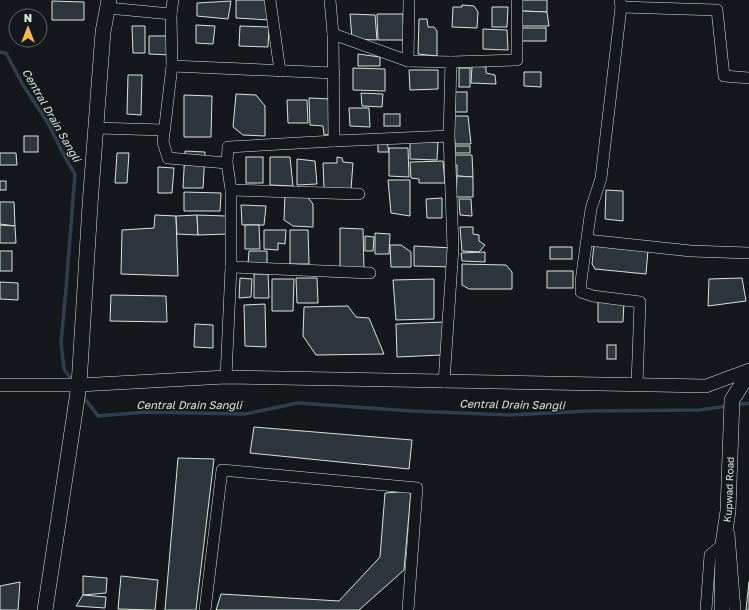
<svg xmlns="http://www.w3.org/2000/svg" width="749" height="610" viewBox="0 0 749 610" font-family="'Golos Text',sans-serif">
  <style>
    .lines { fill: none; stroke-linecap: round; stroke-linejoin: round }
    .stream { stroke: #2f3f4d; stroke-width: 3.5 }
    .building { fill: #2c363c; stroke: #d8e6dc }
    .minor-casing { stroke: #d8e6dc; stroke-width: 12 }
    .tertiary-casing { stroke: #d8e6dc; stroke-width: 14 }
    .secondary-casing { stroke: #d8e6dc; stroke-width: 16 }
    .minor { stroke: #14181c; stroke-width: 11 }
    .tertiary { stroke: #14181c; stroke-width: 13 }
    .secondary { stroke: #14181c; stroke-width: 15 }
    .labels { text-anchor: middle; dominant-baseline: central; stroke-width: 3; stroke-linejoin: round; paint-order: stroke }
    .street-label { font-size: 10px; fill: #d8e6dc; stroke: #14181c }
    .water-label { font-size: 11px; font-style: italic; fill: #d8e6dc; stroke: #14181c }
  </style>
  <rect width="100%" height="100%" fill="#14181c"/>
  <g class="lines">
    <g class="stream">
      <polyline points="0,52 6,53 23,85 48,123 66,159 75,174 66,289 61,343 64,369 73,382"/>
      <polyline points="82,395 98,416 146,412 245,414 298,403 412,411 510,415 588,411 699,410 728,406"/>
      <polyline points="736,405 749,403"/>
    </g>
  </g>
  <g class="building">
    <polygon points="236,0 269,0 270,20 236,18"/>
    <polygon points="521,0 547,0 547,12 522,11"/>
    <polygon points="52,1 84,2 84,20 52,20"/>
    <polygon points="231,1 228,19 197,16 197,3"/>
    <polygon points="462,5 474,6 478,12 477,28 452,27 453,7 462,7"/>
    <polygon points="492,7 508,7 507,27 492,27"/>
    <polygon points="522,11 547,12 549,26 522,26"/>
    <polygon points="350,14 375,15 377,40 352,39"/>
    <polygon points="377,14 403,14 404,40 378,40"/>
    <polygon points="419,19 427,19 428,27 434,27 437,31 437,56 418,54"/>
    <polygon points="196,25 215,26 213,44 196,43"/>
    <polygon points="132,26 145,26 145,53 133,53"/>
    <polygon points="240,26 269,27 268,47 239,46"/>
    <rect x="522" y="28" width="24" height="13"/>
    <polygon points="483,29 507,30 508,50 483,49"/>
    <polygon points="149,36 170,36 170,55 149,54"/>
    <polygon points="358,54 380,57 380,66 358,66"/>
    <polygon points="472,66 486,67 486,73 495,75 496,84 471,83"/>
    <polygon points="353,68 385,69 385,91 353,90"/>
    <rect x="459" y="68" width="11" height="19"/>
    <polygon points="409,70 438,70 438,89 410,90"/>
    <polygon points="524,72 541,72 541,87 524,86"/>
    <polygon points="128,75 142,75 141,115 127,114"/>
    <rect x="455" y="92" width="12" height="20"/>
    <polygon points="361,93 383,94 382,107 362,106"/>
    <polygon points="236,94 256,95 265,106 265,136 243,135 233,127"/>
    <polygon points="184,95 212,96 211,137 184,137"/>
    <polygon points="309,98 331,99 331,134 324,135 323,126 310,125"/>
    <polygon points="287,100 307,100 308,123 288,123"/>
    <polygon points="349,108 369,108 370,127 350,126"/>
    <rect x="384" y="114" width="16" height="12"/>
    <polygon points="453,116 468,116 471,144 455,144"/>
    <rect x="24" y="136" width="14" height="16"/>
    <polygon points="378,142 387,142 389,152 378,152"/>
    <polygon points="410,142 438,142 437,160 410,159"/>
    <rect x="455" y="146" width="15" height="7"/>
    <polygon points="389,148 408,148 409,177 389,176"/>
    <polygon points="185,151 205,152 203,188 183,188"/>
    <polygon points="0,153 16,153 17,165 0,165"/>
    <polygon points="117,153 129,153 127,183 115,183"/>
    <polygon points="454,155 472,155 473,177 457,176 457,165 454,165"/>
    <rect x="246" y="157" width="17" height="26"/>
    <polygon points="270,157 290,157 293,186 270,185"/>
    <polygon points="337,157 342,158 343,162 353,163 351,189 324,188 323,163 337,163"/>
    <polygon points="297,159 315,161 317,184 297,185"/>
    <polygon points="443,161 445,183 419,183 419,179 411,178 410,162"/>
    <polygon points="158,167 174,168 172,193 158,193"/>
    <polygon points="457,176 473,177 473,197 456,197"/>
    <polygon points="388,180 410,180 410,216 391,213"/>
    <rect x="0" y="181" width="6" height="9"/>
    <polygon points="606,190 623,191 623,221 605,219"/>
    <polygon points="184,192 221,193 220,211 184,211"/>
    <polygon points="285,194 306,195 313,204 313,227 293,226 284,220"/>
    <polygon points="442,198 442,218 427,218 426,199"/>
    <polygon points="459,199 471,199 472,216 460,215"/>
    <polygon points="0,202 14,202 15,226 0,224"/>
    <polygon points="241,205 266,206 264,225 242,225"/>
    <polygon points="155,215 176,216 178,276 121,274 122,230 154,228"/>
    <polygon points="197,215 198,235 177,234 176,216"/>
    <polygon points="197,215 226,216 228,234 198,235"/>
    <polygon points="0,225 15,226 16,243 0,243"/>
    <polygon points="245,225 259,225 260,249 245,249"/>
    <polygon points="460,227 473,227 473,234 479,235 479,241 485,245 479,252 462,251"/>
    <polygon points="340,228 363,229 364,269 340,267"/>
    <polygon points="264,230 286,230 285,244 278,243 278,250 264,249"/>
    <polygon points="290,230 308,230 309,264 290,264"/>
    <polygon points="375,233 390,234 389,254 375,254"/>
    <polygon points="365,236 374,237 373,251 365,251"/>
    <polygon points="390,245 401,245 411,252 411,267 391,267"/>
    <polygon points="594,245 648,250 646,274 595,269 592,264"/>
    <polygon points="414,246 453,248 453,267 414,266"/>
    <rect x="550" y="247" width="22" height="12"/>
    <rect x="0" y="251" width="12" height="20"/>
    <polygon points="249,251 267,251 267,265 248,264"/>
    <polygon points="485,252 485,262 462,261 461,253"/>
    <polygon points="462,264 506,265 512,272 512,289 469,289 462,285"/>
    <rect x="547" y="271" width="26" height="17"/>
    <polygon points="254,274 268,274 269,298 254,298"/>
    <polygon points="240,278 252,279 251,297 239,298"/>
    <polygon points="296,278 317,278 318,303 297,303"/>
    <polygon points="742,278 746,301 708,306 709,279"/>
    <polygon points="272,279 294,279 293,311 272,311"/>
    <polygon points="434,279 434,319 396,320 393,280"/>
    <polygon points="0,282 18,283 18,300 0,299"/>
    <polygon points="111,295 166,296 167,322 110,321"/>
    <polygon points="598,300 624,302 623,322 598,322"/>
    <polygon points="265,304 266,347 245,346 244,305"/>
    <polygon points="348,306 356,317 369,318 384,354 316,355 303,336 304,307"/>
    <polygon points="444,322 441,355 397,357 396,324"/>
    <polygon points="195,324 213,325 213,348 194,347"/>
    <rect x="607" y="345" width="9" height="14"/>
    <polygon points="254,427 412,440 409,469 250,453"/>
    <polygon points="178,458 214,459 196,610 165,610"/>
    <polygon points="411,491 404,570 359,610 216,610 221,594 339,601 380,557 385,493"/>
    <polygon points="83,576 107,578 106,593 83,595"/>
    <polygon points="121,576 158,580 155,610 118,609"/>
    <polygon points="20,582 18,610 0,610 0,586"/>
    <polygon points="749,582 749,610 746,610"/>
    <polygon points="83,595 106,597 105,608 76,606"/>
  </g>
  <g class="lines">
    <g class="minor-casing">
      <g id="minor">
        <polyline points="270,0 280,71"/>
        <polyline points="330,0 333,34"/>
        <polyline points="620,0 621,7 601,178 591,209 581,281 581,292 593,296 640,302 637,384"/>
        <polyline points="621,7 717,10 724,76 749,78"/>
        <polyline points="108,8 171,14 172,66"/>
        <polyline points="171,14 173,0"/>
        <polyline points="408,61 409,0"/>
        <polyline points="451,62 517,60 517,0"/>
        <polyline points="96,128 164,130"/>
        <polyline points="227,163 168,158 163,142 172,66 334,73"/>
        <polyline points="231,190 359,194"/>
        <polyline points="587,240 691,251 749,253"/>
        <polyline points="231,267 370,273"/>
        <polyline points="226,377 231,267 231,190 227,163 228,147 334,141"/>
        <polyline points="444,382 453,248 449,136 451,62 408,61 333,34 334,141 449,136"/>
        <polyline points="729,534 735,610"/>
        <polyline points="205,610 222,470 417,488 408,610"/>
        <polyline points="706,610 710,555 723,544"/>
      </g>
    </g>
    <g class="tertiary-casing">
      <polyline id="tertiary" points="0,385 79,385 226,377 706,386 749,370"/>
    </g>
    <g class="secondary-casing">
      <g id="secondary">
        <polyline points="45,610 79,385 90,205 103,32 109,0"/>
        <path id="s1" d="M722,610L723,544L728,511L732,400L749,373"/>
      </g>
    </g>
    <use href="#minor" class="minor"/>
    <use href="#tertiary" class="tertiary"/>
    <use href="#secondary" class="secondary"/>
  </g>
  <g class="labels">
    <g class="street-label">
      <text stroke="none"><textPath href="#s1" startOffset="121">Kupwad Road</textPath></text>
    </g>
    <g class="water-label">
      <text transform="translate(52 115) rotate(60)">Central Drain Sangli</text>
      <text x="189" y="404">Central Drain Sangli</text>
      <text transform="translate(512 404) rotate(1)">Central Drain Sangli</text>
    </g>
  </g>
  <g transform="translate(28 28)"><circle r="19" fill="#14181c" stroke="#626a69"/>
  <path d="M0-3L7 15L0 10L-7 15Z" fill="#ffb74d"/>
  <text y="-6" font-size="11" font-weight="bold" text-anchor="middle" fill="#d8e6dc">N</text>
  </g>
</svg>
